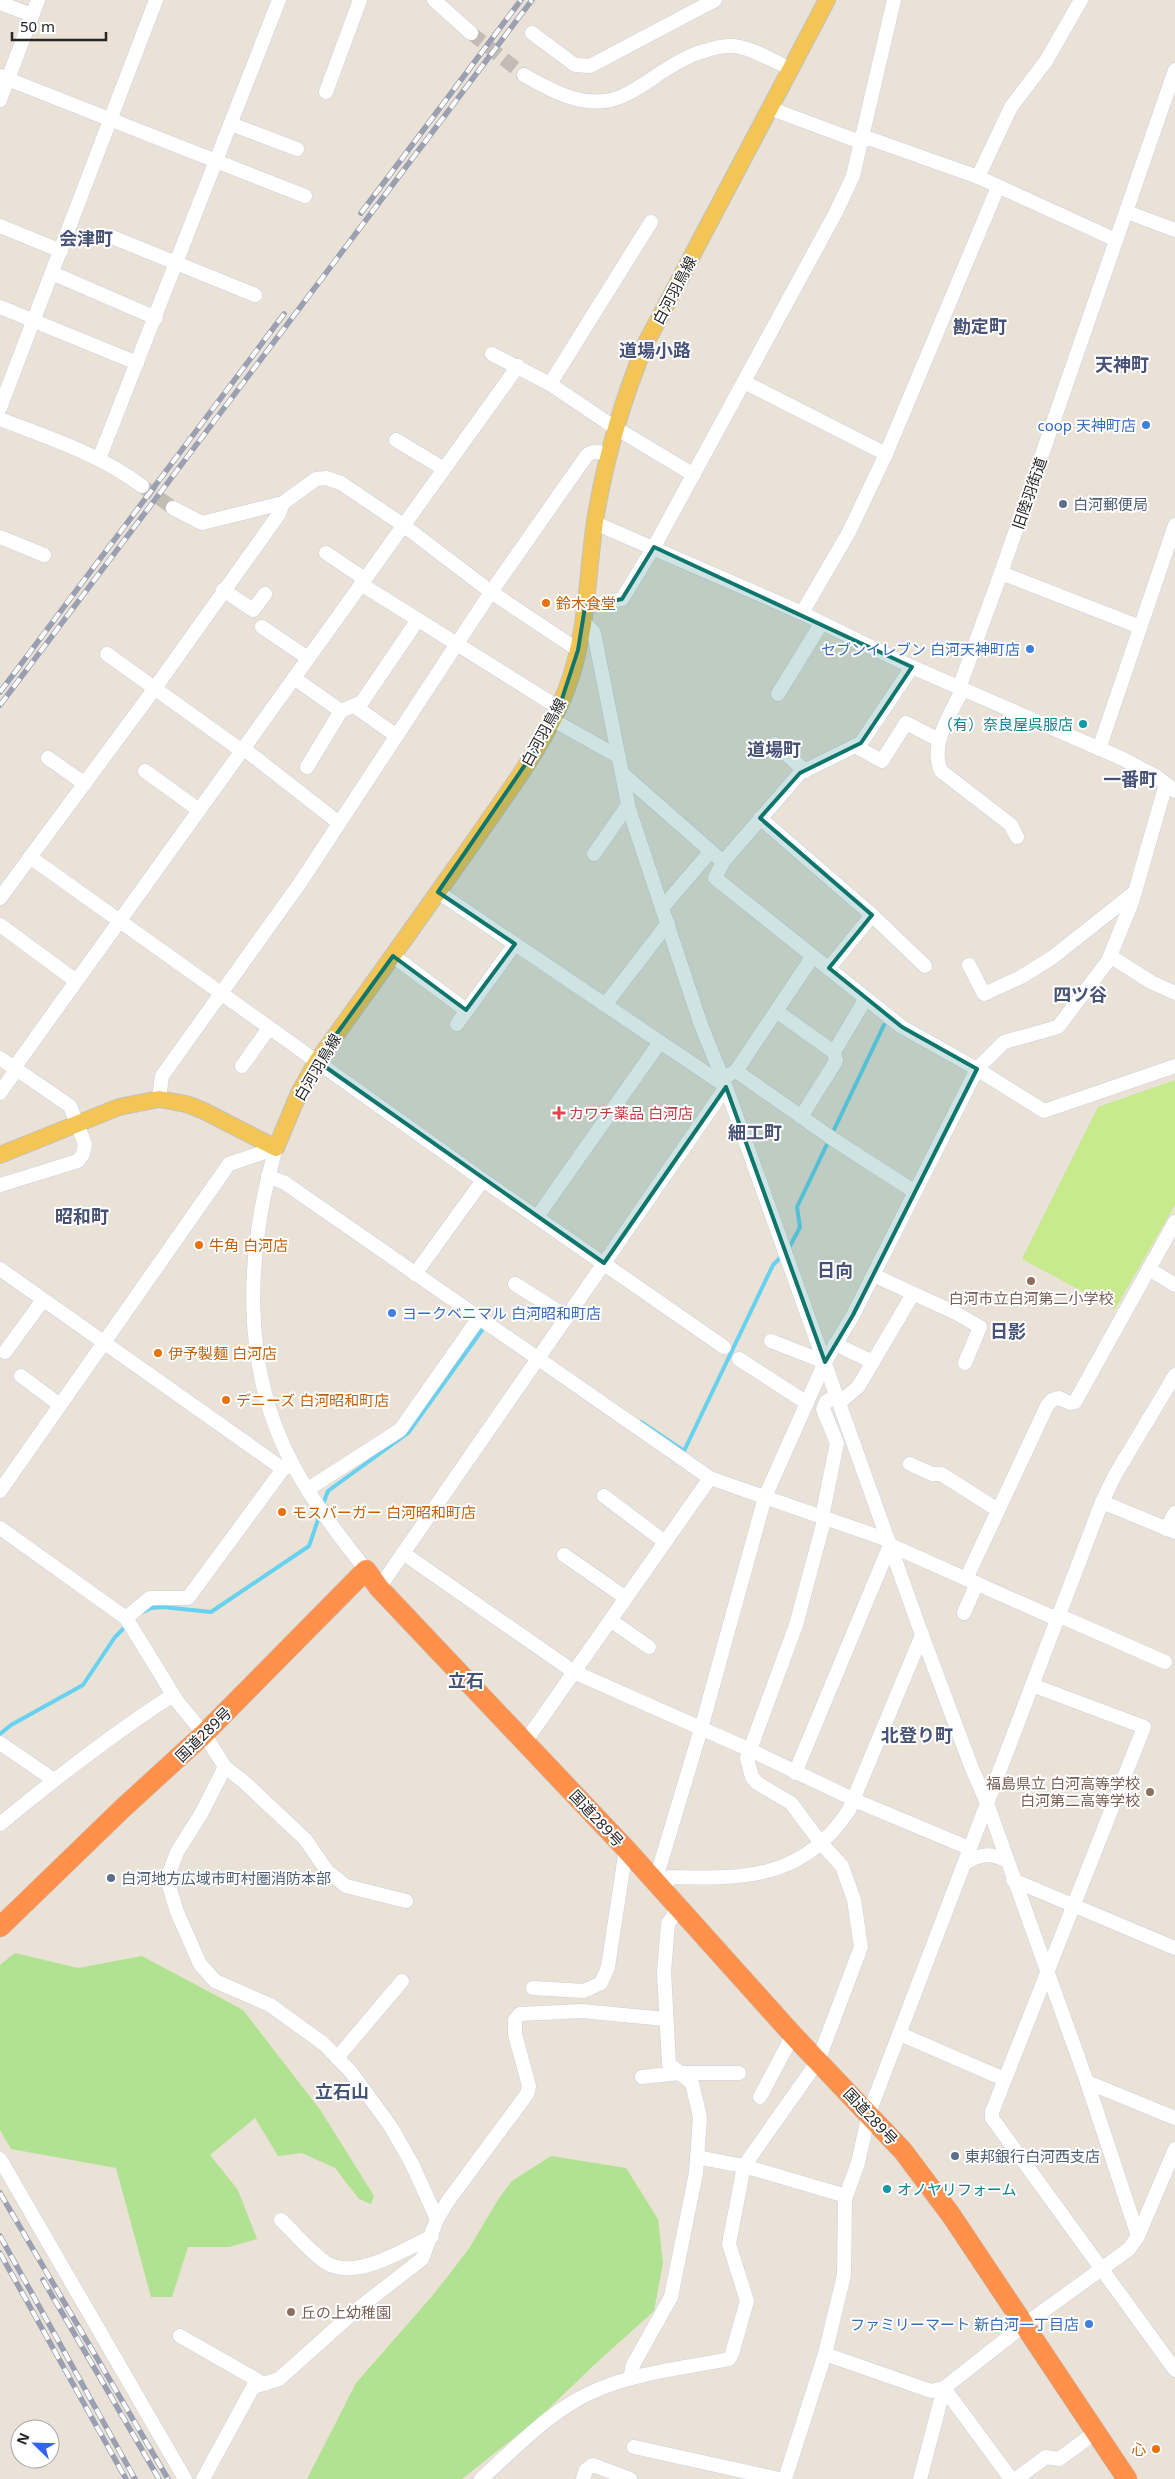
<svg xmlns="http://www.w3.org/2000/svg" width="1175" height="2479" viewBox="0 0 1175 2479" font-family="'Noto Sans','Noto Sans JP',sans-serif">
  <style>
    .green { fill: #b1e291 }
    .pitch { fill: #c7ea8d }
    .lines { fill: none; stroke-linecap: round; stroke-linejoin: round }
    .stream { stroke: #66d2f0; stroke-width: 4 }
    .minor-tunnel { stroke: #c3bcb4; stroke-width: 14; stroke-dasharray: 14 7; stroke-linecap: butt }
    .minor-casing { stroke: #ccd1e0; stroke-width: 15 }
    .major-casing { stroke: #c2c2c2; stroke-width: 18 }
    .highway-casing { stroke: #c2c2c2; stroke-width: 21 }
    .minor { stroke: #fff; stroke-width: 14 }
    .major { stroke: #f2c554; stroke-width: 16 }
    .highway { stroke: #ff914d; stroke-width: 20 }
    .rail-casing { stroke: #9a9fb2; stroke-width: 5.5 }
    .rail { stroke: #fff; stroke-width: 4; stroke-dasharray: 11; stroke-linecap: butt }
    .marked { fill: #0f766e; fill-opacity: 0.2; stroke: #0f766e; stroke-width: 4; stroke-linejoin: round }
    .shop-dot { fill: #3f7fe0; stroke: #fff; stroke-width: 2 }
    .service-dot { fill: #5c6f8a; stroke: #fff; stroke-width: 2 }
    .food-dot { fill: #e8710a; stroke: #fff; stroke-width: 2 }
    .culture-dot { fill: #0f9aa8; stroke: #fff; stroke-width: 2 }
    .health-dot { fill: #e0444e; stroke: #fff; stroke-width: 2 }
    .education-dot { fill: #8d6e63; stroke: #fff; stroke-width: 2 }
    .labels { text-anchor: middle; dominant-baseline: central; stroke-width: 4; stroke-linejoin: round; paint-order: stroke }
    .street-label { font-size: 15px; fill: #262626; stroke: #fff }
    .shop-label { font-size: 15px; fill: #366cbe; stroke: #fff; text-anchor: end }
    .service-label { font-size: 15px; fill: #4e5e75; stroke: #fff; text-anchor: start }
    .food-label { font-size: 15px; fill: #c56008; stroke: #fff; text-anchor: start }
    .culture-label { font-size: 15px; fill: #0d838f; stroke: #fff; text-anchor: end }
    .health-label { font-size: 15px; fill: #be3a42; stroke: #fff; text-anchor: start }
    .education-label { font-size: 15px; fill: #785e54; stroke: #fff }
    .quarter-label { font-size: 18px; font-weight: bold; fill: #475277; stroke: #fff }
  </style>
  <rect width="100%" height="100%" fill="#eae1d7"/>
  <g class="green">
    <polygon points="15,1953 78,1968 142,1956 243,2010 321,2111 374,2196 371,2204 359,2199 335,2168 302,2153 278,2156 255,2118 210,2155 238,2190 257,2239 229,2247 188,2247 172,2297 151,2297 116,2168 11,2149 0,2130 0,1965"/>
    <polygon points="551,2156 626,2168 658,2219 663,2263 654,2311 594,2365 538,2419 462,2479 307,2479 356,2383 433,2295 468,2250 499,2198 512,2181"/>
  </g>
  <polygon class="pitch" points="1175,1080 1175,1205 1115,1309 1022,1259 1098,1107"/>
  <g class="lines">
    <g class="stream">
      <polyline points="832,1134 884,1025"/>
      <polyline points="788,1250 800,1227 797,1207 829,1140"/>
      <polyline points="641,1422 684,1451 773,1265 783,1255"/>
      <polyline points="322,1507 328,1491 408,1433 485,1326"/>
      <polyline points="141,1613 151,1608 163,1607 211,1612 309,1546 320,1514"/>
      <polyline points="0,1734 11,1725 83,1685 115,1637 126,1626"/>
    </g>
    <g class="minor-tunnel">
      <polyline points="471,33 524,75"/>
      <polyline points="142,486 173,508"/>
    </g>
    <g class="minor-casing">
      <g id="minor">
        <polyline points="434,0 471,33"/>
        <polyline points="0,3 32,15"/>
        <polyline points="532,33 575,65 590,66 715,0"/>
        <path d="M524,75C555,93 590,112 625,95C649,83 669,64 695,54C705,51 717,46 728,46C748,45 771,60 789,68"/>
        <polyline points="0,76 305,196"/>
        <polyline points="326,92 360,0"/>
        <polyline points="0,100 38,0"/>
        <polyline points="769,108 855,140 871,139 978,177 1116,240"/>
        <polyline points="231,124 297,149"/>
        <polyline points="978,177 1011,107 1046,61 1081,0"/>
        <polyline points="1127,212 1175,230"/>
        <polyline points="0,226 61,251"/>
        <polyline points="112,237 255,295"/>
        <polyline points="52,273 156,318"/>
        <polyline points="0,307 137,363"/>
        <polyline points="492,354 550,384 614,427 694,475"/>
        <polyline points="744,382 886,454"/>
        <polyline points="550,384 651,222"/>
        <polyline points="0,408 156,0"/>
        <path d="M0,419C49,438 100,454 142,486"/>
        <polyline points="396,440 444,469"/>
        <polyline points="99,459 279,0"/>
        <polyline points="173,508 202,523 283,503 316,479 326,478 341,483 403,525 491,592 578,650"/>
        <polyline points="595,523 802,613 912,667 1123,759 1157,777 1175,791"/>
        <polyline points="0,537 44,555"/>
        <polyline points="326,553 365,579"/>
        <polyline points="1001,573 1140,627"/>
        <polyline points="361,584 559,708"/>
        <polyline points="223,590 253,610 265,594"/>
        <polyline points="585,607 622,599 654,547 836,212 853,176 894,0"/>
        <polyline points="802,613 849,532 886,454 998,187"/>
        <polyline points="584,622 594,633 629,809 701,1025 726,1087 922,1635 971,1766 987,1803 1087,2082 1138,2236"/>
        <polyline points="262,627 308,658"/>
        <polyline points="107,654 242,751"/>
        <polyline points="912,667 861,743 800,773 723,862 715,878 902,1027 977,1069 1044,1111 1175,1066"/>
        <polyline points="294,678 341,711"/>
        <polyline points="959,688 1001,573 1175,70"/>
        <path d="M962,690C951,714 929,744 941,771L1011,825L1017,837"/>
        <polyline points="778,694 821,624"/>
        <polyline points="354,706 397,736"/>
        <polyline points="553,720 619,757"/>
        <polyline points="775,744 805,771"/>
        <polyline points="855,746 882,761 906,723 939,740"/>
        <polyline points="243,748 339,823"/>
        <polyline points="1099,749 1175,525"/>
        <polyline points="48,758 85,784"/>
        <polyline points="307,767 341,711 362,702 417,621"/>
        <polyline points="145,771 199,810"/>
        <polyline points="624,775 723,862"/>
        <polyline points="760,818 872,915 925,966"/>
        <polyline points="594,854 628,805"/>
        <polyline points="30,857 483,1180 724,1347"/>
        <polyline points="438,892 718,1081 736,1071 813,956"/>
        <polyline points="0,898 155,688 279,514 283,503"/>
        <polyline points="662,908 710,852"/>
        <polyline points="0,925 76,981"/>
        <polyline points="393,956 466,1010"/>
        <polyline points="1110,956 1151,982 1175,993"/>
        <polyline points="969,965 984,994 1021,977 1053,957 1135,892"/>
        <polyline points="829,968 872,915"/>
        <polyline points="605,1005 668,923"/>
        <polyline points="776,1011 834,1052 836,1061 801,1117"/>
        <polyline points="457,1024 515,944"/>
        <polyline points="834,1052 866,998"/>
        <polyline points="0,1058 70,1106 85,1144 83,1154 78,1161 0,1185"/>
        <polyline points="242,1066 269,1028"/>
        <polyline points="14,1068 518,366"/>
        <polyline points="736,1071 833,1139 915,1192"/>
        <polyline points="0,1093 16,1070"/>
        <polyline points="159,1099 162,1076 300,883 491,592 587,455 593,452 608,453"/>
        <path d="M276,1148C246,1252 240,1366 293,1465C313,1502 340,1537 366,1570"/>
        <polyline points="268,1176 285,1183 710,1478 888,1540"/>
        <polyline points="537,1217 660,1042"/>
        <polyline points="0,1269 283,1469 293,1465"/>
        <polyline points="1149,1269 1175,1285"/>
        <polyline points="415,1274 483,1180"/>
        <polyline points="873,1275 956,1313 980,1327 965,1363"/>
        <polyline points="515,1284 567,1317"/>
        <polyline points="771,1341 825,1362"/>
        <polyline points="835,1344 873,1362"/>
        <polyline points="5,1352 43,1300"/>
        <polyline points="739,1359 807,1403"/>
        <polyline points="21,1376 60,1405"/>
        <polyline points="839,1403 858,1387 913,1294"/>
        <polyline points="910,1464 932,1474 941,1474 998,1510"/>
        <polyline points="308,1489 400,1430 478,1319"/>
        <polyline points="0,1491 229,1164 276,1148"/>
        <polyline points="604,1496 665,1542"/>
        <polyline points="1102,1502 1175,1532"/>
        <polyline points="822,1517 837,1443 823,1409 826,1402 837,1395"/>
        <polyline points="0,1528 126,1618 177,1701 204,1734 225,1767 201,1814 177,1852 167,1879 177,1912 200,1964 215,1981 270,2005 324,2044 351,2072 391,2127 412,2164 437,2219"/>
        <polyline points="1166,1529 1175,1513"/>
        <polyline points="890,1545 1050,1616 1060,1616 1165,1662"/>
        <polyline points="403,1553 574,1672 748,1749 859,1802 969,1848"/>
        <polyline points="564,1555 626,1598"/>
        <polyline points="966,1579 1047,1406 1052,1400 1059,1398 1070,1403 1075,1402 1175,1222"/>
        <polyline points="379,1588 726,1087"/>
        <polyline points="964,1613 977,1583"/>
        <polyline points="126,1618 150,1598 188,1598 283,1469"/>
        <polyline points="610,1620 649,1647"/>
        <polyline points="1032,1685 1144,1727 992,2112 992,2118 1175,2370"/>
        <polyline points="525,1742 710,1478"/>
        <polyline points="0,1743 54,1780"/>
        <polyline points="225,1767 243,1781 305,1839 327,1871 346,1886 406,1901"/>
        <polyline points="795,1773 890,1545"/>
        <path d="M0,1824C56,1778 112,1734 173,1695"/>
        <path d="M964,1864C979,1854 991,1852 1007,1861"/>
        <polyline points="1013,1880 1175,1948"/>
        <polyline points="655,1882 701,1729 765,1497 825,1362 853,1315 977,1069 1004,1042 1058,1027 1108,961 1132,902 1166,784"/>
        <path d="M663,1891L670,1877C745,1879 804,1879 849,1810L922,1635"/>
        <polyline points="533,1988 584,1991 601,1983 608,1967 626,1849"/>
        <polyline points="900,2034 1004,2079"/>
        <polyline points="337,2058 402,1981"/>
        <polyline points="642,2077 680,2073 739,2073"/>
        <polyline points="1087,2082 1175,2118"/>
        <polyline points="760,2097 793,2035"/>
        <polyline points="697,2157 744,2166 846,2196"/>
        <polyline points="0,2159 185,2479"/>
        <path d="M281,2220C295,2233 309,2251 325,2262C353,2282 406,2249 432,2236"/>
        <polyline points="180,2336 264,2384"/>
        <polyline points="825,2354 931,2391 944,2388 1024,2325 1129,2249 1138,2236 1175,2149"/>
        <polyline points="630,2378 633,2365 671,2297 696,2173 700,2117 692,2083 669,2064 664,1972 668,1924 678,1908"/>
        <polyline points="944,2388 1011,2479"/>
        <polyline points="634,2447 779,2479"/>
        <polyline points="203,2479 253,2387 279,2379 355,2311 422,2259 437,2219 448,2201 527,2094 529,2086 515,2034 515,2020 520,2014 582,2011 665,2019"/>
        <path d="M481,2479C517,2447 553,2407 599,2389C640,2372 686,2368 729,2359L732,2354L747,2301L729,2244L744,2166L818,2061L861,1947L854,1900L842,1866L821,1843L791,1803L757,1783L752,1777L747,1758L796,1625L825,1517"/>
        <polyline points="583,2479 586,2470 593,2465 630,2479"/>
        <polyline points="785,2479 825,2354 844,2275 845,2199 858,2163 869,2113 1102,1502 1115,1475 1175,1375"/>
        <polyline points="920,2479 944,2388"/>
        <polyline points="1016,2479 1046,2457 1059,2459 1096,2432"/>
      </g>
    </g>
    <g class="major-casing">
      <path id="major" d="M0,1155L119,1107L159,1099L186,1104L202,1110L276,1148L299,1093L317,1061C371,987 424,912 477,837C509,790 547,742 567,688C587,635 587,577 595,521C605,459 622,401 646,343L827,0"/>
    </g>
    <g class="highway-casing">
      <polyline id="highway" points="0,1927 123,1808 204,1734 366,1570 379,1588 626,1849 793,2035 903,2151 951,2215 1127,2479"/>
    </g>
    <use href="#minor" class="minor"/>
    <use href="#major" class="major"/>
    <use href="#highway" class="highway"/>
    <g class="rail-casing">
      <g id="rail">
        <polyline points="361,213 521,0"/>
        <polyline points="0,692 284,314"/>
        <polyline points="0,705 532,0"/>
        <polyline points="0,2193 168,2479"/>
        <polyline points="0,2236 135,2479"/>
        <polyline points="0,2253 126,2479"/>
        <polyline points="43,2280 159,2479"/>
      </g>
    </g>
    <use href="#rail" class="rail"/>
  </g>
  <path class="marked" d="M654,547L912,667L861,743L800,773L760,818L872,915L829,968L902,1027L977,1069L853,1315L825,1362L726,1087L604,1263L317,1061L393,956L466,1010L515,944L438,892L540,743L559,708L578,650L585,607L622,599Z"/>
  <g class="shop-dot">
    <circle cx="1146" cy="425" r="5"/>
    <circle cx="1030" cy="649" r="5"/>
    <circle cx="392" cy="1313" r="5"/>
    <circle cx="1089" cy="2324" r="5"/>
  </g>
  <g class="service-dot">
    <circle cx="1063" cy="504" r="5"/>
    <circle cx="111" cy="1878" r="5"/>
    <circle cx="955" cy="2156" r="5"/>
  </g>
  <g class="food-dot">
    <circle cx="546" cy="603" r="5"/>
    <circle cx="199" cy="1245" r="5"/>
    <circle cx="158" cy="1353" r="5"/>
    <circle cx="226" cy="1400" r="5"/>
    <circle cx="282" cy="1512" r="5"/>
    <circle cx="1156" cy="2449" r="5"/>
  </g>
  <g class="culture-dot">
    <circle cx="1083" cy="724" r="5"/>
    <circle cx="887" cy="2189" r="5"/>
  </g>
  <path class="health-dot" d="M556.5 1105.5h5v5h5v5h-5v5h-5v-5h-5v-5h5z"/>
  <g class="education-dot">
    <circle cx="1031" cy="1281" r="5"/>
    <circle cx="1150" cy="1792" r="5"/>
    <circle cx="291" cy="2312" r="5"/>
  </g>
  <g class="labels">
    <g class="street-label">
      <text transform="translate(674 290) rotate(-62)">白河羽鳥線</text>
      <text transform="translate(1029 493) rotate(-71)">旧陸羽街道</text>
      <text transform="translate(543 732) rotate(-61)">白河羽鳥線</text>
      <text transform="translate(317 1067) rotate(-59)">白河羽鳥線</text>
      <text transform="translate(203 1734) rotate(-44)">国道289号</text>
      <text transform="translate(597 1818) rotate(47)">国道289号</text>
      <text transform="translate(871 2116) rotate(47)">国道289号</text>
    </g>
    <g class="shop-label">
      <text x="1136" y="425">coop 天神町店</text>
      <text x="1020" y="649">セブンイレブン 白河天神町店</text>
      <text x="402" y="1313" text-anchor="start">ヨークベニマル 白河昭和町店</text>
      <text x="1079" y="2324">ファミリーマート 新白河一丁目店</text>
    </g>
    <g class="service-label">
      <text x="1073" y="504">白河郵便局</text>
      <text x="121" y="1878">白河地方広域市町村圏消防本部</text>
      <text x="965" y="2156">東邦銀行白河西支店</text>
    </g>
    <g class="food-label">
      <text x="556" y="603">鈴木食堂</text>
      <text x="209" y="1245">牛角 白河店</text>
      <text x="168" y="1353">伊予製麺 白河店</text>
      <text x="236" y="1400">デニーズ 白河昭和町店</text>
      <text x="292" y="1512">モスバーガー 白河昭和町店</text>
      <text x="1146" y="2449" text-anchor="end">心</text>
    </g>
    <g class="culture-label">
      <text x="1073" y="724">（有）奈良屋呉服店</text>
      <text x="897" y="2189" text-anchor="start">オノヤリフォーム</text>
    </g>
    <g class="health-label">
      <text x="569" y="1113">カワチ薬品 白河店</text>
    </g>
    <g class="education-label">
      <text x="1031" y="1298">白河市立白河第二小学校</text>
      <text x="1140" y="1783" text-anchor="end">福島県立 白河高等学校<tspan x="1140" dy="17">白河第二高等学校</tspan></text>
      <text x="301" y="2312" text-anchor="start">丘の上幼稚園</text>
    </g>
    <g class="quarter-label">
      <text x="86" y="238">会津町</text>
      <text x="980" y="326">勘定町</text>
      <text x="655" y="350">道場小路</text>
      <text x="1122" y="364">天神町</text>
      <text x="774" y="749">道場町</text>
      <text x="1130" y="779">一番町</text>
      <text x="1080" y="994">四ツ谷</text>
      <text x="755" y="1132">細工町</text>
      <text x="82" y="1216">昭和町</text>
      <text x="835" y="1270">日向</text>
      <text x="1008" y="1331">日影</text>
      <text x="466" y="1680">立石</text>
      <text x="917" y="1735">北登り町</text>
      <text x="342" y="2091">立石山</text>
    </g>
  </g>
  <g transform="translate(35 2444) rotate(293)"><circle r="24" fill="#ffffff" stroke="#a8a8a8"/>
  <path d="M0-4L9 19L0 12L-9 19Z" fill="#3261fc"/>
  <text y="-8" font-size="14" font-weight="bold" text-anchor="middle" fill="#262626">N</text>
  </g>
  <path d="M12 32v8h94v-8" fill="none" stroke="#262626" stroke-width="2.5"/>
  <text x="20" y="32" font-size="15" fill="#262626" stroke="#ffffff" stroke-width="4" paint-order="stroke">50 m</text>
</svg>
